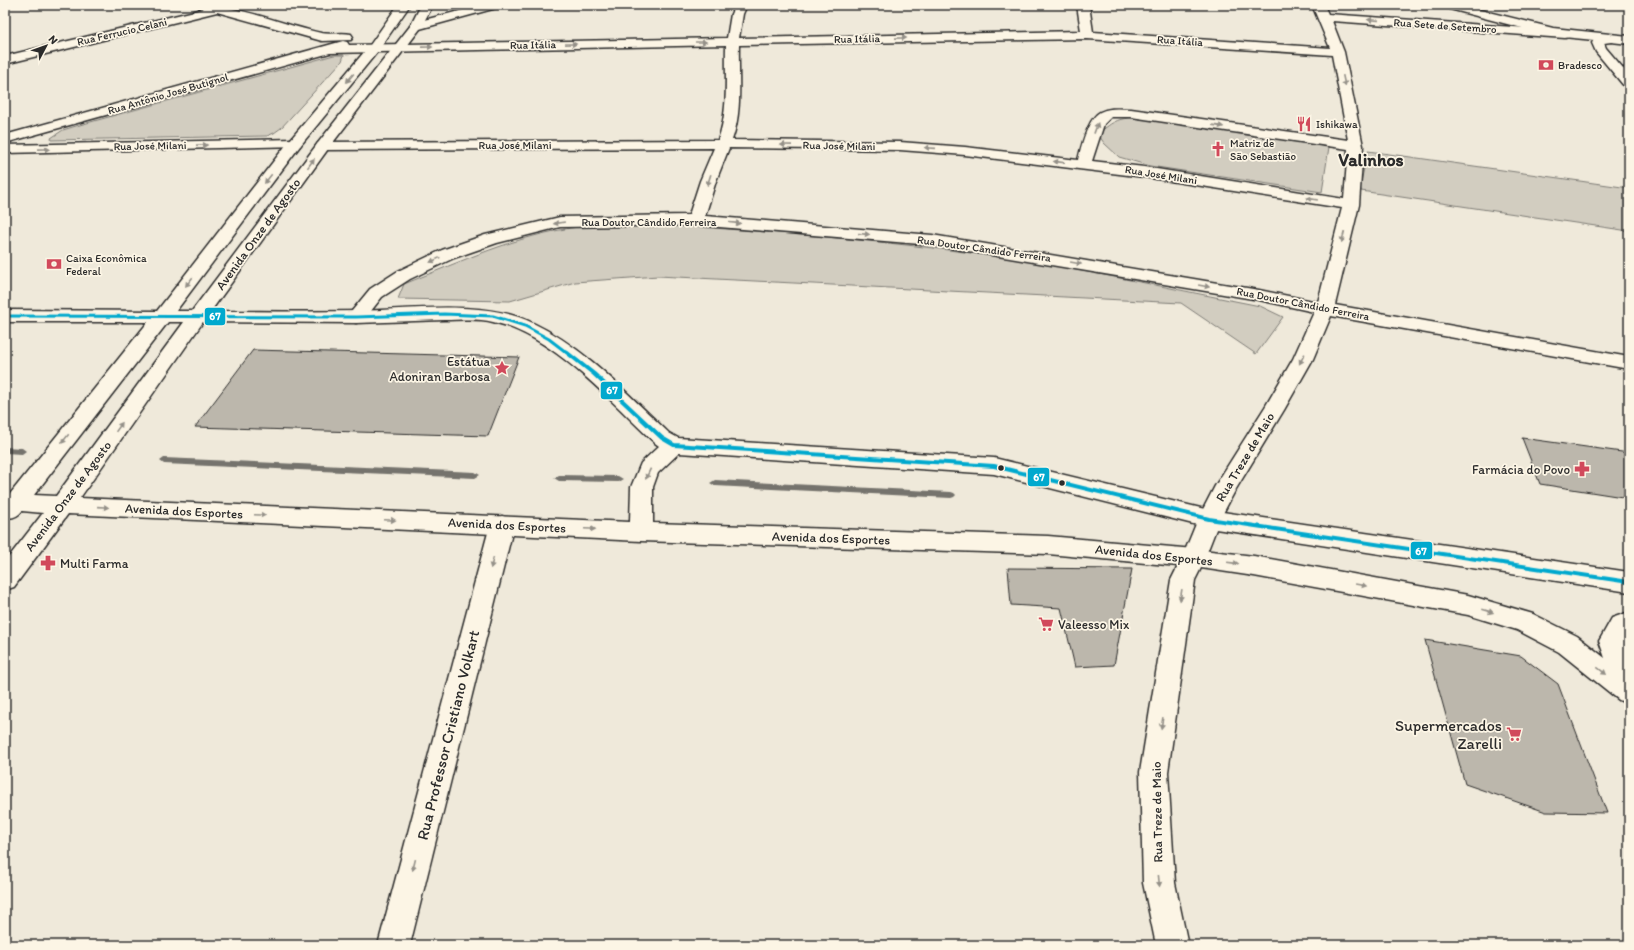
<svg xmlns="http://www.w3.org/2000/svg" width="1634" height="950" viewBox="0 0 1634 950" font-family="Itim,sans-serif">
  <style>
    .green { fill: #d2cdc0; stroke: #7e7c76 }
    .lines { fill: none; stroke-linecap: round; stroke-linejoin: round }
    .stream { fill: #75736d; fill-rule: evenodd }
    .building { fill: #bcb7ac; stroke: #2b2b2b }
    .minor-casing { stroke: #2b2b2b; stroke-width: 3 }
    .major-casing { stroke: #2b2b2b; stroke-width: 3 }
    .minor { fill: #fcf5e5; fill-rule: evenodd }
    .major { fill: #fcf5e5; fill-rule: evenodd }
    .bus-1-far1-casing { stroke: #fcf5e5; stroke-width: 5.5 }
    .bus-1-casing { stroke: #fcf5e5; stroke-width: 7 }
    .bus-1-far1 { stroke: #00a9ce; stroke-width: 3 }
    .bus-1 { stroke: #00a9ce; stroke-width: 4 }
    .oneway { fill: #949088 }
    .bus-dot { fill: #2b2b2b; stroke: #fcf5e5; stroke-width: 1.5 }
    .labels { text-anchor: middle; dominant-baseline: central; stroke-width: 3.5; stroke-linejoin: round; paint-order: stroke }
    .far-street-label { font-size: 11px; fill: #2b2b2b; stroke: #fcf5e5 }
    .far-poi-label { font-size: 11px; fill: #2b2b2b; stroke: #fcf5e5; text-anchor: start }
    .street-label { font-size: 13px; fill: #2b2b2b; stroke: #fcf5e5 }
    .poi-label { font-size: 13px; fill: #2b2b2b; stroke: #fcf5e5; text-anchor: end }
    .near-poi-label { font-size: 16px; fill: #2b2b2b; stroke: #fcf5e5; text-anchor: end }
    .near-street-label { font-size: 16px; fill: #2b2b2b; stroke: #fcf5e5 }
    .far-town-label { font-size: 18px; font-weight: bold; fill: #2b2b2b; stroke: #fcf5e5 }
    .line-badge { stroke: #fcf5e5; stroke-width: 1.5 }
    .badge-label { font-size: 11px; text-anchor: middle; font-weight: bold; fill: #fff }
  </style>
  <rect width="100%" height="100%" fill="#efe9da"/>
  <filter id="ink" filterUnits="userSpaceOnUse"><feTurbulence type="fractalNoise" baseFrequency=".025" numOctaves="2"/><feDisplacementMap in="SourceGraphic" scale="8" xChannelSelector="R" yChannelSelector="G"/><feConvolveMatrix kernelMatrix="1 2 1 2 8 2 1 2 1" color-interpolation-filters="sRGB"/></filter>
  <g filter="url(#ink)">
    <g class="green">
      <polygon points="334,55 344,55 342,61 281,128 274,133 267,136 52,140 51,138 63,130 76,126"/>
      <path d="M1141,117L1329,147L1322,192L1150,166L1119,157L1104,143L1098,134C1114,120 1119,118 1141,117Z"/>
      <polygon points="1368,151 1629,188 1629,231 1361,191 1360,186"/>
      <path d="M670,225C800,234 932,244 1061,267C1128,279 1194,293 1260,306L1283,317L1256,354L1181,303L658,276L575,282L510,301L398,299L404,284C460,262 517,235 578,227C608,224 640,225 670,225Z"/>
    </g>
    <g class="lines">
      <g class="stream">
        <polygon points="5,447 22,448 26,451 22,454 5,453"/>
        <polygon points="164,458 475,472 480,475 475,478 164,464 160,461"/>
        <polygon points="559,475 618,476 623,479 618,482 559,481 554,478"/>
        <polygon points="715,480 951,492 954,493 956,495 954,497 951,498 715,486 710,483"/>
      </g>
    </g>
    <g class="building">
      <polygon points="253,350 519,357 488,436 195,427"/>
      <polygon points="1522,438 1629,453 1629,498 1540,484"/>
      <polygon points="1008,568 1132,569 1114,665 1075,667 1061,608 1011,605"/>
      <polygon points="1425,640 1521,656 1558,684 1607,813 1546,812 1465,784"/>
    </g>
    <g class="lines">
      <g class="minor-casing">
        <g id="minor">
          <path d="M197,5C239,5 280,24 321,33C331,35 341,32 351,34L353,37L351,40L322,41L217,12L5,64V56L203,9L199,7Z"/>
          <polygon points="483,5 502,5 500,7 416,30 412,29 410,26 412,23"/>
          <path d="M735,5H747L743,14L739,38L1081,31L1077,5H1089L1093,32L1330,48L1312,5H1324L1328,14L1569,31L1571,34L1569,37L1565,38L1332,21L1344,52L1363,146L1359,205L1335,305L1629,357V369L1331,316L1313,359L1284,410L1236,489L1220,519L1202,565L1194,567L1186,565L1182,558L1198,519L1215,486L1265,407L1293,359L1314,312L1259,300L932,245L696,225L560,227L497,243L454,258L410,279L382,297L363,321L356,323L349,321L347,317L370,289L398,271L442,250L485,235L560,217L689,215L700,181L714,148L323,150L318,149L316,146L318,143L323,142L718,140C729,110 725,77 726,45L330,53L5,143V135L343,41L347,42L349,45L727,38L731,14ZM1087,39L1332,55L1348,140L1131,109C1121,109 1110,107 1100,112C1088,118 1081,147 1078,160L965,147L900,142L732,140C743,110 738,77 739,45ZM1111,117H1131L1348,149L1344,199L1144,167L1092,161L1104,124ZM729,148L900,150L965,155L1144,177L1342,208L1318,302L1259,290L932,235L705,216L716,181Z"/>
          <polygon points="295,139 300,140 302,143 300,146 5,153 5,145"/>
          <polygon points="502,516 510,519 514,525 410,945 378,945 490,525 494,519"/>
        </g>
      </g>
      <g class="major-casing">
        <g id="major">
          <path d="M398,5H410L378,51L300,146L176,311H192L318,143L411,25L421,5H433L420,29L328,149L211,311C260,311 308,312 357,311C410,310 485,299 533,323C586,348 627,394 669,433L678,438L994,458L1209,510L1629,572V592L1209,528L994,474L679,453L658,473L653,487V523L1048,536L1194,549L1254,556L1468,595L1533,614L1577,636L1605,658L1599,641L1612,618L1629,612V635L1625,642L1629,652V704L1619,700L1559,652L1517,630L1468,615L1254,576L1201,568L1195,580L1168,772L1175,883L1188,945H1156L1143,883L1140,772L1171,580L1178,566L1048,554L641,541L68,514L14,587L5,590V562L43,513L22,511C17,517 12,519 5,517V494H10L148,322H5V310L157,311L290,140L370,45ZM444,320C459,320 478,318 493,322C554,336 610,401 655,443L659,446L641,463L631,487L630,522L80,498L203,322L356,323ZM168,322H184L56,496L34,495Z"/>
          <polygon points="1440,5 1460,5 1553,28 1629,36 1629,44 1611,42 1604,43 1606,48 1629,75 1629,87 1624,86 1596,52 1592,43 1594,40 1553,36 1442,7"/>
        </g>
      </g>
      <use href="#minor" class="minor"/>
      <use href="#major" class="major"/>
      <g class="bus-1-far1-casing">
        <polyline id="bus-1-far1" points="5,316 356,317 444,314 493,316 525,326 549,339 566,352"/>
      </g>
      <g class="bus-1-casing">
        <polyline id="bus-1" points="565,351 594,374 662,438 674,445 994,466 1209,519 1629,582"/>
      </g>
      <use href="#bus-1-far1" class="bus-1-far1"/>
      <use href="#bus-1" class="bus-1"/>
    </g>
    <defs><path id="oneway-solid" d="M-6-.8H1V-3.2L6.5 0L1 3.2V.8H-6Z"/></defs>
    <g class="oneway">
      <use href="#oneway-solid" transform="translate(1373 20) rotate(-176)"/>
      <use href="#oneway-solid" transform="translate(901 38) rotate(-1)"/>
      <use href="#oneway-solid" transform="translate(701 42)"/>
      <use href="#oneway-solid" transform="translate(571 44) rotate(-1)"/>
      <use href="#oneway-solid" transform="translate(427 47) rotate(-1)"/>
      <use href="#oneway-solid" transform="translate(350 78) rotate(130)"/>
      <use href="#oneway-solid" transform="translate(1344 81) rotate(78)"/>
      <use href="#oneway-solid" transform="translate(1218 126) rotate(8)"/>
      <use href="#oneway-solid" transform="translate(1096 128) rotate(-70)"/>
      <use href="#oneway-solid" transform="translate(202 145) rotate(-1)"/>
      <use href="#oneway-solid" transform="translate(786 145) rotate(-179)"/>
      <use href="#oneway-solid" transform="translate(930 148) rotate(-176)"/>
      <use href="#oneway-solid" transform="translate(44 149) rotate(-1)"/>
      <use href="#oneway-solid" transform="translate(1059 162) rotate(-173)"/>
      <use href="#oneway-solid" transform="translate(311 163) rotate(-54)"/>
      <use href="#oneway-solid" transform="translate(268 179) rotate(128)"/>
      <use href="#oneway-solid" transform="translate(709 180) rotate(108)"/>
      <use href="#oneway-solid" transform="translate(1312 199) rotate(-171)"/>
      <use href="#oneway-solid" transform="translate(559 223) rotate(171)"/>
      <use href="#oneway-solid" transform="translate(735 223) rotate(5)"/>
      <use href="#oneway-solid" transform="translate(864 234) rotate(5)"/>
      <use href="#oneway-solid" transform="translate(1343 237) rotate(104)"/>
      <use href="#oneway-solid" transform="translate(435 260) rotate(154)"/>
      <use href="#oneway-solid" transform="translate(1076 263) rotate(10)"/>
      <use href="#oneway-solid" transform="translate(189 282) rotate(128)"/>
      <use href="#oneway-solid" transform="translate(1204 286) rotate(10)"/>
      <use href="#oneway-solid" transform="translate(1302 359) rotate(118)"/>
      <use href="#oneway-solid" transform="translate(119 427) rotate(-55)"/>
      <use href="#oneway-solid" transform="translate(65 439) rotate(128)"/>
      <use href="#oneway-solid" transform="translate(648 474) rotate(115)"/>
      <use href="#oneway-solid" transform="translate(103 507) rotate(4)"/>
      <use href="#oneway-solid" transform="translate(260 515) rotate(2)"/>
      <use href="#oneway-solid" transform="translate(390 520) rotate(2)"/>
      <use href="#oneway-solid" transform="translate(590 529) rotate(3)"/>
      <use href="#oneway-solid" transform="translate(492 563) rotate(104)"/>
      <use href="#oneway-solid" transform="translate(1233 563) rotate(7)"/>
      <use href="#oneway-solid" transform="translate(1361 585) rotate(10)"/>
      <use href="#oneway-solid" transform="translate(1181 595) rotate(99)"/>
      <use href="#oneway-solid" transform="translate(1488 611) rotate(17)"/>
      <use href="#oneway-solid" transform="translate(1602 671) rotate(38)"/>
      <use href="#oneway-solid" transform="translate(1162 723) rotate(99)"/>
      <use href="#oneway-solid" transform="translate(414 865) rotate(104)"/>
      <use href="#oneway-solid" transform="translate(1159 881) rotate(84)"/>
    </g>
  </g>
  <defs>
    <g id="bank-bare" transform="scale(1.2)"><path d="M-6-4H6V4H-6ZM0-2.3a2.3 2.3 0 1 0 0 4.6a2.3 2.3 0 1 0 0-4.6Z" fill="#d1495b" stroke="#fcf5e5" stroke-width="2.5" paint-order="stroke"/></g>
    <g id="restaurant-bare" transform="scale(1.2)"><path d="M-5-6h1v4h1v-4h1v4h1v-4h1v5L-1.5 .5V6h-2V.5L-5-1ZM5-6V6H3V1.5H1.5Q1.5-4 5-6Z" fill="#d1495b" stroke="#fcf5e5" stroke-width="2.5" paint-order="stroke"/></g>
    <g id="church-bare" transform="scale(1.2)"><path d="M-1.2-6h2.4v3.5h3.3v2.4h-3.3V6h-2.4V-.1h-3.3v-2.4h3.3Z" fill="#d1495b" stroke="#fcf5e5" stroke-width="2.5" paint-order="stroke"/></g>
    <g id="sight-bare" transform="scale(1.2)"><path d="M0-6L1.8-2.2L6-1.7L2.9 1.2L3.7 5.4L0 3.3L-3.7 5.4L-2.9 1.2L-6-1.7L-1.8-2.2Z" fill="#d1495b" stroke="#fcf5e5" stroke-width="2.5" paint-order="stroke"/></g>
    <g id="pharmacy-bare" transform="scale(1.2)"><path d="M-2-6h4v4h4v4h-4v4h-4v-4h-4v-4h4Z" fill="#d1495b" stroke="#fcf5e5" stroke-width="2.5" paint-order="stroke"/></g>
    <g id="supermarket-bare" transform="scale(1.2)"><path d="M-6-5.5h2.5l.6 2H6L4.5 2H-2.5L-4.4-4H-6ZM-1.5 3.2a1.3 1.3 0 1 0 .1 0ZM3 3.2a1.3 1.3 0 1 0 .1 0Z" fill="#d1495b" stroke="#fcf5e5" stroke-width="2.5" paint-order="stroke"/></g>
  </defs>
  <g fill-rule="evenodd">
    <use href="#bank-bare" x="1546" y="65"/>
    <use href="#restaurant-bare" x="1304" y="124"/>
    <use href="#church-bare" x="1218" y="149"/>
    <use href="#bank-bare" x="54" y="264"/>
    <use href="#sight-bare" x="502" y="368"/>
    <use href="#pharmacy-bare" x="1582" y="469"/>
    <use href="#pharmacy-bare" x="48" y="563"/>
    <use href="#supermarket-bare" x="1046" y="624"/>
    <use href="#supermarket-bare" x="1514" y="734"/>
  </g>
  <g class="bus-dot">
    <circle cx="1001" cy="468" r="3.5"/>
    <circle cx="1062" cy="483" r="3.5"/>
  </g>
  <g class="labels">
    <g class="far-street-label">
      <text transform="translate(1445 26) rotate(4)">Rua Sete de Setembro</text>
      <text transform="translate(122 32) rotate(-13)">Rua Ferrucio Celani</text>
      <text transform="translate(857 39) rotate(-1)">Rua Itália</text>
      <text transform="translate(1180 41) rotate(4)">Rua Itália</text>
      <text transform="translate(533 45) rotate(-1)">Rua Itália</text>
      <text transform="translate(168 94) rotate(-16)">Rua Antônio José Butignol</text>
      <text x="515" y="145">Rua José Milani</text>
      <text transform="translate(150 146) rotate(-1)">Rua José Milani</text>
      <text transform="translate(839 146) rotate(1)">Rua José Milani</text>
      <text transform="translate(1161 175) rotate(9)">Rua José Milani</text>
      <text x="649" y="222">Rua Doutor Cândido Ferreira</text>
      <text transform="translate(984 249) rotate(8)">Rua Doutor Cândido Ferreira</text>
      <text transform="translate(1303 304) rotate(11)">Rua Doutor Cândido Ferreira</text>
    </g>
    <g class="far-poi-label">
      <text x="1558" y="65">Bradesco</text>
      <text x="1316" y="124">Ishikawa</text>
      <text x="1230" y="143">Matriz de<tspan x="1230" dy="13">São Sebastião</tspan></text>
      <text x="66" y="258">Caixa Econômica<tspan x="66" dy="13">Federal</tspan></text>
    </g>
    <g class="street-label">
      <text transform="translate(258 234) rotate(-54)">Avenida Onze de Agosto</text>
      <text transform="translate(1245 457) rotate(-59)">Rua Treze de Maio</text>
      <text transform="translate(68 496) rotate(-53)">Avenida Onze de Agosto</text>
      <text transform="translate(184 511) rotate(3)">Avenida dos Esportes</text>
      <text transform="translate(507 525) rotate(3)">Avenida dos Esportes</text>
      <text transform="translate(831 538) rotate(2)">Avenida dos Esportes</text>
      <text transform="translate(1154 555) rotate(6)">Avenida dos Esportes</text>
      <text transform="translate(1157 812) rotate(-91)">Rua Treze de Maio</text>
    </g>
    <g class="poi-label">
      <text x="490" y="361">Estátua<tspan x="490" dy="15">Adoniran Barbosa</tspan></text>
      <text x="1570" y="469">Farmácia do Povo</text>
      <text x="60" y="563" text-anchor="start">Multi Farma</text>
      <text x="1058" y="624" text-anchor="start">Valeesso Mix</text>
    </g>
    <g class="near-poi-label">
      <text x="1502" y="725">Supermercados<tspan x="1502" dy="18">Zarelli</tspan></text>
    </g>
    <g class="near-street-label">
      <text transform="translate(448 735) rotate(-76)">Rua Professor Cristiano Volkart</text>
    </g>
    <g class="far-town-label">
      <text x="1371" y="160">Valinhos</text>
    </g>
  </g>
  <g class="line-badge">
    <rect x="204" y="307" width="22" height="19" rx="4" fill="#00a9ce"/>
    <rect x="600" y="381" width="23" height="19" rx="4" fill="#00a9ce"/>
    <rect x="1027" y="467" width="23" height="20" rx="4" fill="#00a9ce"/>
    <rect x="1410" y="541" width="23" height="19" rx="4" fill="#00a9ce"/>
  </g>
  <g class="badge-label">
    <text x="215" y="320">67</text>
    <text x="612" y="394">67</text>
    <text x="1039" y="481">67</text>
    <text x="1421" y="555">67</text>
  </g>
  <rect width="1634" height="950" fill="none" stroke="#fcf5e5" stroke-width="20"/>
  <rect x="10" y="10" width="1614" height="930" fill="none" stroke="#2b2b2b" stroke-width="1.5" filter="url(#ink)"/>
  <g transform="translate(46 46) rotate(49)" stroke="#fcf5e5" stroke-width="3" paint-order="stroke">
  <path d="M0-3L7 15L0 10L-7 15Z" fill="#2b2b2b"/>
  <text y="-6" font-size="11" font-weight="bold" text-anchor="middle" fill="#2b2b2b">N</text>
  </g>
</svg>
